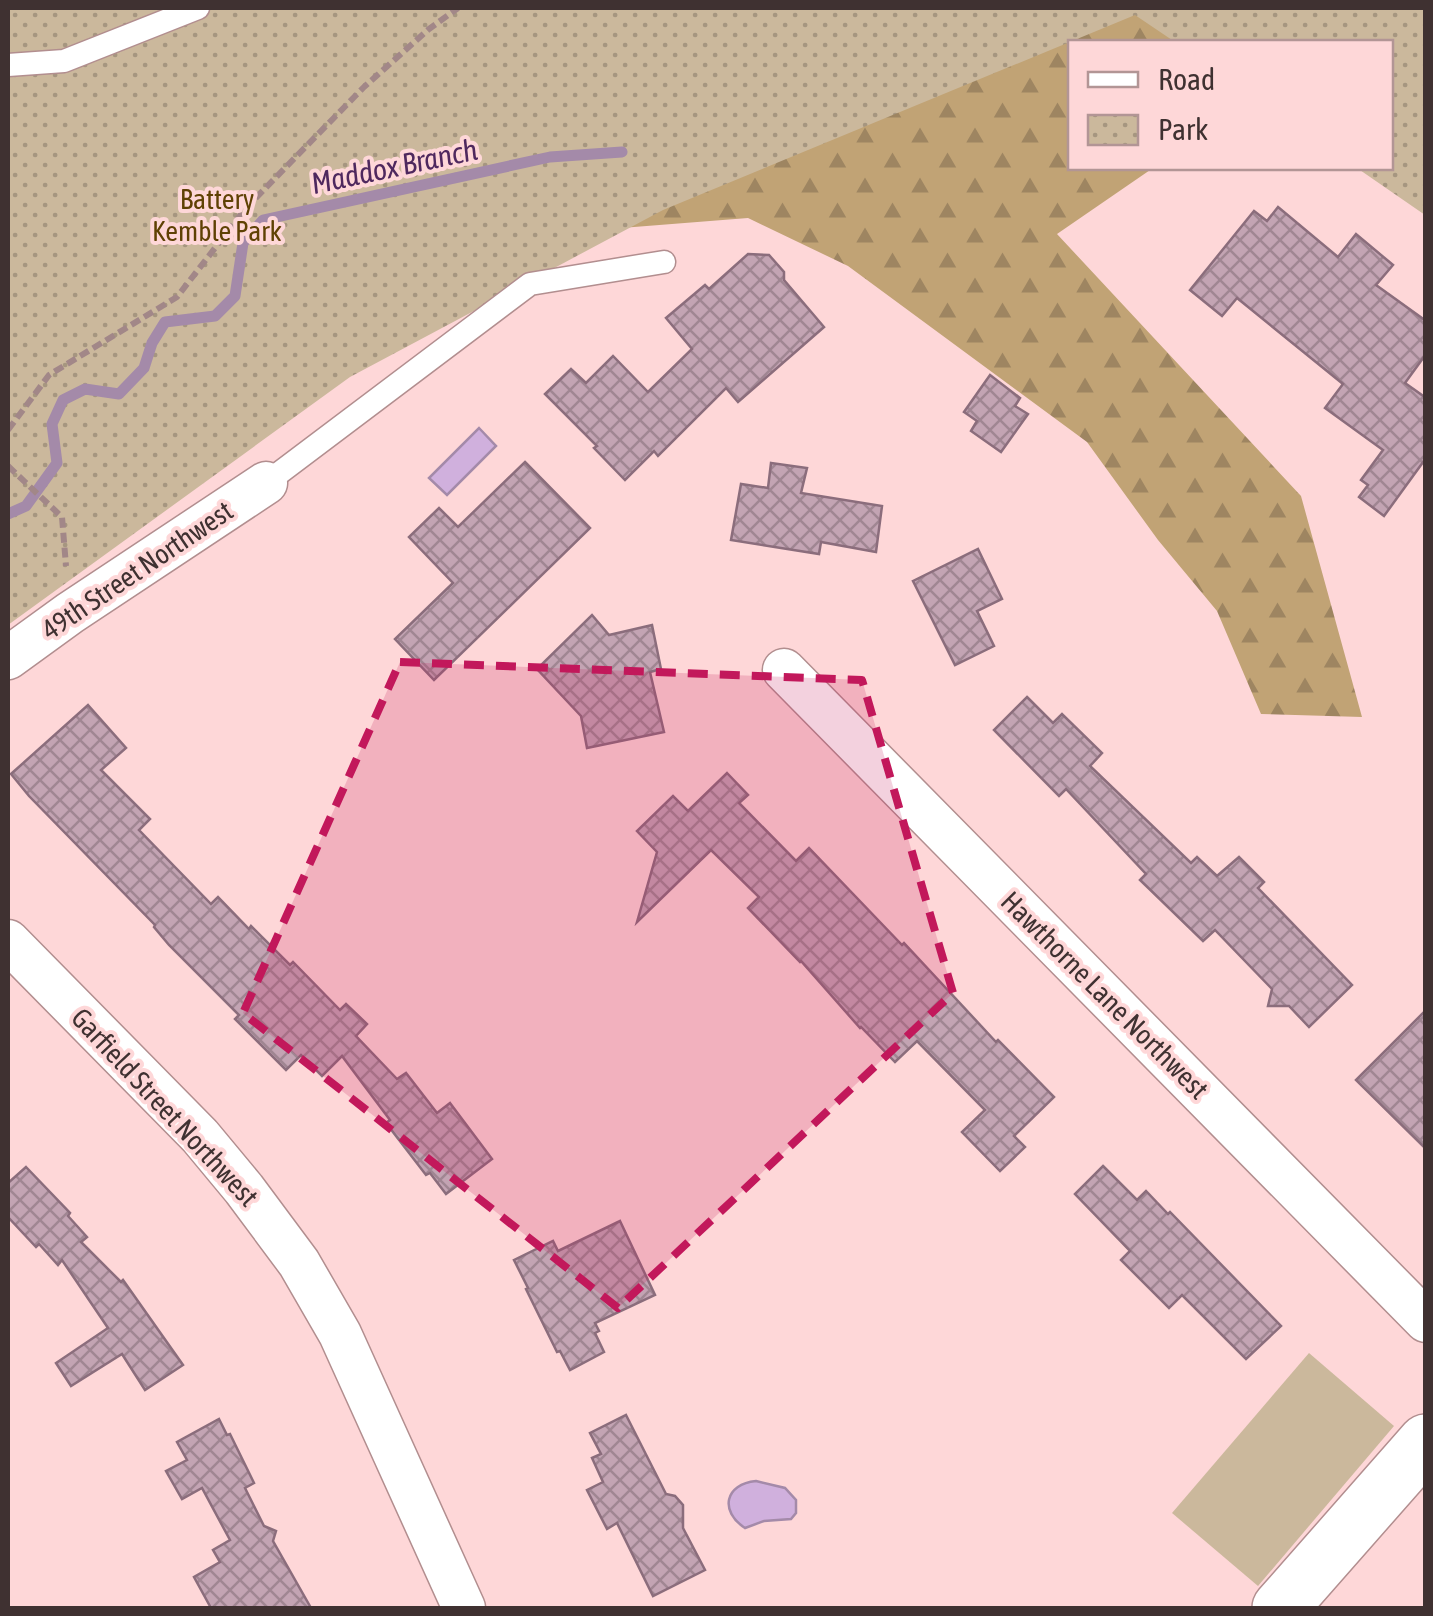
<svg xmlns="http://www.w3.org/2000/svg" width="1433" height="1616" viewBox="0 0 1433 1616" font-family="'Asap Condensed',sans-serif">
  <style>
    .forest { fill: url(#forest-firs) }
    .park { fill: url(#park-dots) }
    .garden { fill: #cbb89c }
    .water { fill: #d0b0dd; stroke: #a48aa9; stroke-width: 2.5 }
    .lines { fill: none; stroke-linecap: round; stroke-linejoin: round }
    .stream { stroke: #a48aa9; stroke-width: 11 }
    .building { fill: url(#building-cross-hatch); stroke: #8b6d7c; stroke-width: 2.5 }
    .lane-casing { stroke: #b28e8f; stroke-width: 25 }
    .street-casing { stroke: #b28e8f; stroke-width: 45 }
    .primary-casing { stroke: #b28e8f; stroke-width: 58 }
    .path { stroke: #a28788; stroke-width: 6; stroke-dasharray: 10 5; stroke-linecap: butt }
    .lane { stroke: #fff; stroke-width: 22 }
    .street { stroke: #fff; stroke-width: 42 }
    .primary { stroke: #fff; stroke-width: 55 }
    .marked { fill: #c2185b; fill-opacity: 0.2; stroke: #c2185b; stroke-width: 8; stroke-dasharray: 20 12; stroke-linejoin: round }
    .labels { text-anchor: middle; dominant-baseline: central; stroke-width: 8; stroke-linejoin: round; paint-order: stroke }
    .park-label { font-size: 28px; fill: #5f4104; stroke: #fed7d8 }
    .street-label { font-size: 28px; fill: #3f3131; stroke: #fed7d8 }
    .water-label { font-size: 30px; font-style: italic; fill: #4f285e; stroke: #fed7d8 }
  </style>
  <defs>
    <pattern id="forest-firs" width="22" height="20" patternUnits="userSpaceOnUse" patternTransform="scale(2.5)"><rect width="22" height="20" fill="#c1a375"/><path d="M5 1l3.5 6h-7zM16 11l3.5 6h-7z" fill="#9e8561"/></pattern>
    <pattern id="park-dots" width="8" height="8" patternUnits="userSpaceOnUse" patternTransform="scale(2.5)"><rect width="8" height="8" fill="#cbb89c"/><path d="M2 2h.1M6 6h.1" fill="none" stroke="#a69680" stroke-width="1.8" stroke-linecap="round"/></pattern>
    <pattern id="building-cross-hatch" width="8" height="8" patternUnits="userSpaceOnUse" patternTransform="scale(2.5)"><rect width="8" height="8" fill="#c3a4b3"/><path d="M0 0l8 8M0 8l8-8" fill="none" stroke="#a08692"/></pattern>
  </defs>
  <rect width="100%" height="100%" fill="#fed7d8"/>
  <polygon class="forest" points="488,8 1425,8 1390,42 1070,42 1070,168 1153,168 1057,234 1301,496 1362,717 1261,714 1217,611 1158,540 1087,442 848,266 748,218 558,233 8,107"/>
  <polygon class="park" points="8,8 1425,8 1425,215 1357,168 1390,168 1390,42 1175,42 1135,15 663,210 350,377 8,625"/>
  <polygon class="garden" points="1309,1353 1394,1426 1258,1586 1172,1513"/>
  <g class="water">
    <polygon points="479,428 496,446 447,495 429,478"/>
    <path d="M756,1481L785,1488L796,1500V1513L791,1519L764,1521L745,1528C719,1511 725,1484 756,1481Z"/>
  </g>
  <g class="lines">
    <polyline class="stream" points="8,514 26,506 57,463 52,424 63,400 85,389 119,394 144,368 152,343 165,322 215,316 235,296 243,243 263,220 550,157 622,152"/>
  </g>
  <g class="building">
    <polygon points="1278,207 1338,257 1356,234 1393,265 1376,285 1426,321 1426,354 1405,383 1426,398 1426,458 1384,516 1359,497 1368,485 1361,480 1383,450 1325,408 1343,384 1237,298 1222,316 1190,290 1254,211 1267,221"/>
    <polygon points="748,254 769,255 784,272 784,280 824,327 738,402 726,388 658,456 654,451 625,480 594,448 597,446 545,394 571,369 586,383 613,356 648,392 692,349 666,318 705,285 709,289"/>
    <polygon points="990,375 1020,398 1015,406 1028,414 1001,452 971,431 977,421 964,412"/>
    <polygon points="525,462 590,528 434,680 395,639 453,583 409,537 439,508 458,527"/>
    <polygon points="771,463 807,468 801,493 882,506 876,552 821,542 819,554 731,540 741,484 768,488"/>
    <polygon points="978,549 1002,599 977,611 994,646 955,665 913,581"/>
    <polygon points="592,615 609,635 652,625 661,669 650,672 664,732 587,748 581,716 537,669"/>
    <polygon points="1027,697 1053,723 1062,714 1102,753 1090,766 1191,863 1197,857 1217,876 1239,857 1264,882 1258,888 1352,985 1309,1027 1289,1006 1268,1006 1272,989 1215,930 1203,941 1140,880 1146,874 1066,789 1059,796 994,730"/>
    <polygon points="88,705 126,748 101,770 150,819 139,830 211,904 218,897 249,929 251,926 290,965 293,962 340,1010 346,1004 367,1024 356,1036 397,1079 406,1073 437,1113 450,1103 492,1159 446,1194 430,1173 426,1175 386,1123 390,1120 342,1056 322,1076 301,1055 286,1070 235,1019 239,1015 169,945 154,927 155,925 29,796 11,774"/>
    <polygon points="727,773 748,795 739,803 796,861 809,848 902,945 904,943 996,1042 998,1040 1054,1097 1014,1136 1025,1147 1000,1171 962,1132 985,1110 917,1041 895,1062 861,1027 860,1028 801,961 800,962 748,908 759,897 711,850 637,922 657,852 637,831 673,796 688,811"/>
    <polygon points="1426,1010 1426,1149 1356,1080"/>
    <polygon points="1103,1166 1137,1200 1146,1191 1168,1214 1170,1212 1281,1326 1246,1359 1182,1295 1169,1308 1121,1260 1130,1251 1075,1194"/>
    <polygon points="26,1167 70,1213 68,1216 87,1237 81,1242 121,1282 123,1280 183,1365 145,1390 122,1354 71,1386 56,1363 108,1328 62,1260 58,1265 39,1244 36,1247 8,1217 8,1183"/>
    <polygon points="620,1221 655,1295 595,1323 599,1331 595,1333 604,1352 570,1370 560,1351 557,1352 526,1289 528,1288 514,1260 553,1241 558,1251"/>
    <polygon points="626,1415 666,1494 675,1496 683,1505 683,1528 705,1570 653,1596 617,1523 607,1529 587,1490 603,1482 592,1458 601,1454 590,1433"/>
    <polygon points="219,1419 227,1435 230,1434 254,1483 245,1488 264,1526 276,1531 273,1541 311,1608 211,1608 194,1577 220,1562 213,1550 230,1540 202,1488 182,1499 166,1471 187,1460 177,1442"/>
  </g>
  <g class="lines">
    <g class="lane-casing">
      <g id="lane">
        <polyline points="8,65 64,61 198,8"/>
        <polyline points="266,483 530,284 664,262"/>
      </g>
    </g>
    <g class="street-casing">
      <g id="street">
        <polyline points="8,658 70,613 266,483"/>
        <polyline points="784,670 1426,1321"/>
        <polyline points="8,941 200,1136 244,1189 299,1263 340,1334 464,1608"/>
      </g>
    </g>
    <g class="primary-casing">
      <polyline id="primary" points="1280,1608 1426,1442"/>
    </g>
    <g class="path">
      <polyline points="8,430 49,375 177,297 246,208 364,87 429,29 458,8"/>
      <polyline points="8,466 62,517 66,566"/>
    </g>
    <use href="#lane" class="lane"/>
    <use href="#street" class="street"/>
    <use href="#primary" class="primary"/>
  </g>
  <path class="marked" d="M400,662L862,680L953,993L618,1308L243,1013Z"/>
  <g class="labels">
    <g class="park-label">
      <text x="217" y="199">Battery<tspan x="217" dy="32">Kemble Park</tspan></text>
    </g>
    <g class="street-label">
      <text transform="translate(137 570) rotate(-34)">49th Street Northwest</text>
      <text transform="translate(1105 995) rotate(45)">Hawthorne Lane Northwest</text>
      <text transform="translate(165 1107) rotate(47)">Garfield Street Northwest</text>
    </g>
    <g class="water-label">
      <text transform="translate(394 166) rotate(-12)">Maddox Branch</text>
    </g>
  </g>
  <rect width="1433" height="1616" fill="none" stroke="#3f3131" stroke-width="20"/>
  <rect x="1068" y="40" width="325" height="130" fill="#fed7d8" stroke="#b29595" stroke-width="2.5"/>
  <rect x="1088" y="72" width="50" height="15" fill="#ffffff" stroke="#b29595" stroke-width="2.5"/>
  <text x="1158" y="90" font-size="30" fill="#3f3131">Road</text>
  <rect x="1088" y="115" width="50" height="30" fill="url(#park-dots)" stroke="#b29595" stroke-width="2.5"/>
  <text x="1158" y="140" font-size="30" fill="#3f3131">Park</text>
</svg>
